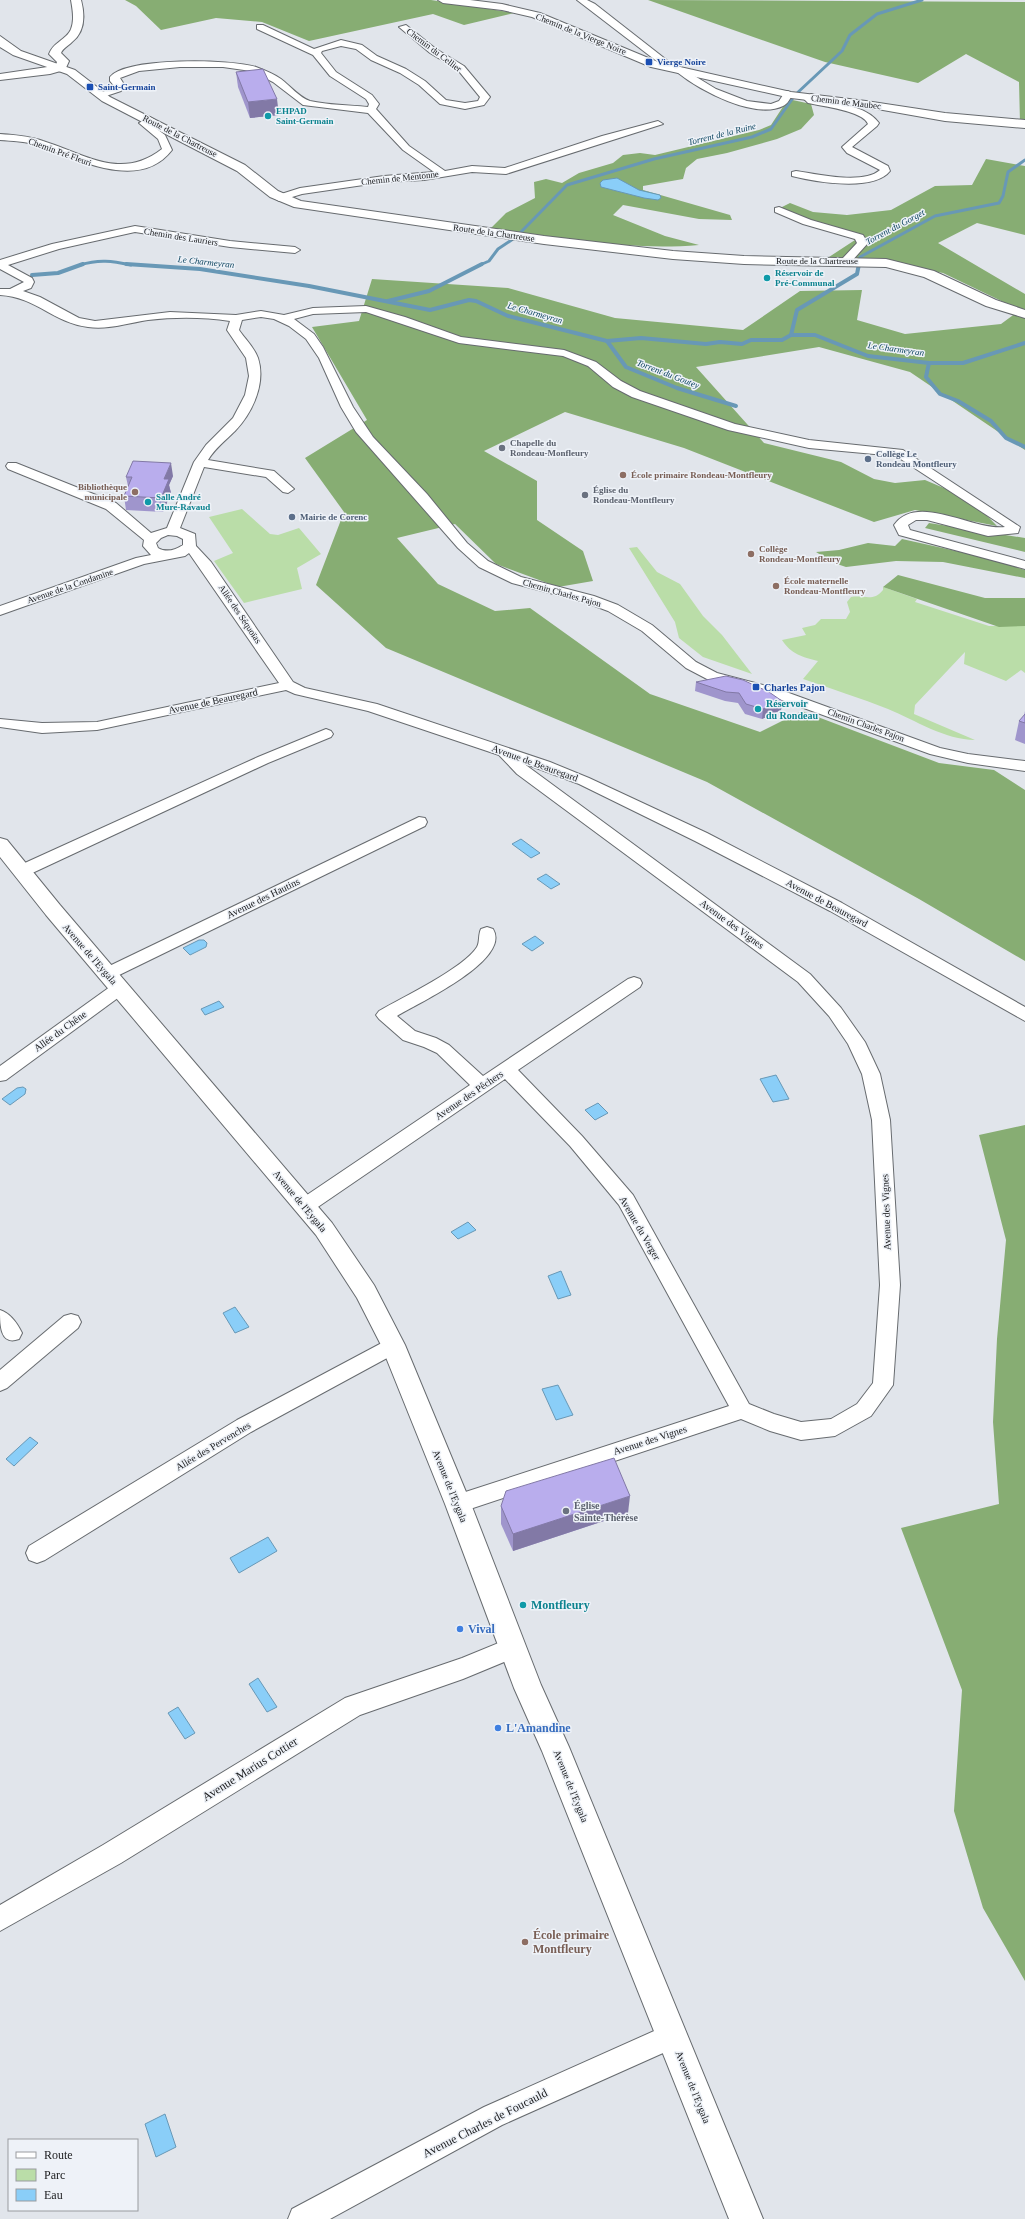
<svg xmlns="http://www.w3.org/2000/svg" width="1025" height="2219" viewBox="0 0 1025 2219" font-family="'Times New Roman',serif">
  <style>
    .green { fill: #badda8 }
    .forest { fill: #87ad73 }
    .water { fill: #8acef8; stroke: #6898b6 }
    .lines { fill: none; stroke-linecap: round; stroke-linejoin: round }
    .stream-far1 { stroke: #6898b6; stroke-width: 3 }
    .stream { stroke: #6898b6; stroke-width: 4 }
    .minor-casing { stroke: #676b6f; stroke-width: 2 }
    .tertiary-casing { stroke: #676b6f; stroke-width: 2 }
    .secondary-casing { stroke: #676b6f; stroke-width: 2 }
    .minor { fill: #fff; fill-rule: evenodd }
    .tertiary { fill: #fff; fill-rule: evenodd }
    .secondary { fill: #fff; fill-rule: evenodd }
    .wall { fill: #9f95cc }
    .shaded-wall { fill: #8279a6 }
    .building { fill: #b9aded; stroke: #8279a6 }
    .transit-dot { fill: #1a4fb4; stroke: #eef2f8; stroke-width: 1.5 }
    .culture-dot { fill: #0f9aa8; stroke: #eef2f8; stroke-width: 1.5 }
    .worship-dot { fill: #6b7280; stroke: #eef2f8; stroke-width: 1.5 }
    .service-dot { fill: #5c6f8a; stroke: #eef2f8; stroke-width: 1.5 }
    .education-dot { fill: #8d6e63; stroke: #eef2f8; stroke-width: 1.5 }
    .shop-dot { fill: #3f7fe0; stroke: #eef2f8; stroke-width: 1.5 }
    .labels { text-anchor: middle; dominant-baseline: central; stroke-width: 3; stroke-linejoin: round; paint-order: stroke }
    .far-street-label { font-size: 9px; fill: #1a1b1d; stroke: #eef2f8 }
    .far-transit-label { font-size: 9px; font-weight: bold; fill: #164399; stroke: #eef2f8; text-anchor: start }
    .far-culture-label { font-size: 9px; font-weight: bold; fill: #0d838f; stroke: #eef2f8; text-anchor: start }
    .far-water-label { font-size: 9px; font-style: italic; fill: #053e5a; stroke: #eef2f8 }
    .far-worship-label { font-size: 9px; font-weight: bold; fill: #5b616d; stroke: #eef2f8; text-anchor: start }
    .far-service-label { font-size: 9px; font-weight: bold; fill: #4e5e75; stroke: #eef2f8; text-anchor: start }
    .far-education-label { font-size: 9px; font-weight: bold; fill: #785e54; stroke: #eef2f8; text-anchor: start }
    .transit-label { font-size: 10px; font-weight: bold; fill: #164399; stroke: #eef2f8; text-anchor: start }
    .street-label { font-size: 10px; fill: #1a1b1d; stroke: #eef2f8 }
    .culture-label { font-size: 10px; font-weight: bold; fill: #0d838f; stroke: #eef2f8; text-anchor: start }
    .worship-label { font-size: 10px; font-weight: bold; fill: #5b616d; stroke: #eef2f8; text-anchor: start }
    .near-culture-label { font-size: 12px; font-weight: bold; fill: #0d838f; stroke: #eef2f8; text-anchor: start }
    .near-shop-label { font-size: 12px; font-weight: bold; fill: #366cbe; stroke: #eef2f8; text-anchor: start }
    .near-street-label { font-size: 12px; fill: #1a1b1d; stroke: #eef2f8 }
    .near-education-label { font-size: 12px; font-weight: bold; fill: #785e54; stroke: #eef2f8; text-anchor: start }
  </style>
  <rect width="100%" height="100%" fill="#e1e5eb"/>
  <g class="green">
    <polygon points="242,509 270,534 278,535 299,528 321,554 297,568 302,589 244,603 214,561 233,553 209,517"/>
    <polygon points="637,547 657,572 680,584 703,616 722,635 752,674 703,657 679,638 675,622 629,548"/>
    <path d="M883,587L917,599L915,602L989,626H1025V673L1021,670L1006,681L964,664L965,652L915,705L914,714L975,740C945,740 915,720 888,709C860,698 832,689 803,679L818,661C802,657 791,654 782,640L806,635L802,628L815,625L821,619H846L850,612L847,602L851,597C866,595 873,602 883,590Z"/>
  </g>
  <g class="forest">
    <polygon points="125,0 431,0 514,13 464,25 433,14 309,41 262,22 216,18 161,30 136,6"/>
    <polygon points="648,0 1025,2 1025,122 1020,123 1019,82 966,54 918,83 825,62"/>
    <path d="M788,99L811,104L814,115L801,129L777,139L727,153L697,159L686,168L683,179L643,186V190L730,215L732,220L699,219L623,205L613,215L665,236L699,245C629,251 559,238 491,228L506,213L535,198L534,182L546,179L562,183L579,173L613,163L623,155L640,153L655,155L759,130L771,125Z"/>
    <polygon points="986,159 1025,166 1025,235 977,223 938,243 1025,294 1025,450 910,372 819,347 696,367 764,443 841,462 874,479 895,483 925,480 972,500 997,526 915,510 874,522 684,448 565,412 484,451 537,481 537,520 583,551 593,581 558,587 496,564 455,524 397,538 438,584 495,611 530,608 650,694 760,732 802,711 939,763 994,770 1025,790 1025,961 919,899 707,782 386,648 316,585 344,512 305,458 367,420 312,327 359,321 372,279 508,288 615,318 743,330 800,291 862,290 857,320 905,334 1001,324 1020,310 943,273 878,260 829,257 855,240 780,208 790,203 813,212 847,215 891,210 935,186 972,185"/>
    <polygon points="929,523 1025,538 1025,552 925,528"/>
    <polygon points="902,539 983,557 1025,570 1025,578 943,562 896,561 846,567 834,563 816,552 839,550 868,543 895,546"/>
    <polygon points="898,575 985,598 1025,598 1025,626 999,627 883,587"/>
    <polygon points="1025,1125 1025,1981 983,1908 954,1811 962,1690 901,1528 999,1504 993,1422 997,1339 1006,1240 979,1135"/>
  </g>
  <g class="water">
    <polygon points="617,178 639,190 660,195 661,198 658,200 644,198 601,187 600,183 603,180"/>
    <polygon points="521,839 540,853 531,858 512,844"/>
    <polygon points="546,874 560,884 551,889 537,879"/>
    <polygon points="535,936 544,943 532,951 522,944"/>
    <polygon points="199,940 204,940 207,943 206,947 190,955 183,948"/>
    <polygon points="219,1001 224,1007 205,1015 201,1009"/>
    <polygon points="776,1075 789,1099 773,1102 760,1079"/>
    <polygon points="23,1087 26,1089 25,1094 10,1105 2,1099 17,1088"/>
    <polygon points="598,1103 608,1113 595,1120 585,1110"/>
    <polygon points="468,1222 476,1230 458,1239 451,1232"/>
    <polygon points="561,1271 571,1295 558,1299 548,1276"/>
    <polygon points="235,1307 249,1327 235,1333 223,1313"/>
    <polygon points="558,1385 573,1415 556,1420 542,1389"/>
    <polygon points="30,1437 38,1443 14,1466 6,1459"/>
    <polygon points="268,1537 277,1551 239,1573 230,1558"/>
    <polygon points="258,1678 277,1707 267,1712 249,1684"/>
    <polygon points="178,1707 195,1733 185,1739 168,1713"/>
    <polygon points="165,2114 176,2147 156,2157 145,2124"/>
  </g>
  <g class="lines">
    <g class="stream-far1">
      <polyline points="520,233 567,185 654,159 752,137 771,129 795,95 842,51 850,35 877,14 922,0"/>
      <path d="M80,265C99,259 112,261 131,265"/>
      <polyline points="480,265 489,261 498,249 513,239"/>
      <polyline points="859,265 860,257 935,216 999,203 1003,196 1008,172 1025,160"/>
    </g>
    <g class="stream">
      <polyline points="126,264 200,269 309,286 430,310 469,300 476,301 508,316 607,341 641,338 706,344 720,342 742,344 751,340 782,340 791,335 815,335 868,356 929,363 927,372"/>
      <polyline points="32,275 58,273 83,264"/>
      <polyline points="388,301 429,291 482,264"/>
      <polyline points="791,335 797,310 857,274 859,264"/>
      <polyline points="607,341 626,367 677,388 736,406"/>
      <polyline points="929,363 963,363 1025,343"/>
      <polyline points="927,372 926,377 940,394 958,401 991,421 1006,438 1025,447"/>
    </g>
    <g class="minor-casing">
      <g id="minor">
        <polygon points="577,0 587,0 595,4 673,65 673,69 667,69"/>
        <path d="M257,25H263L314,49L341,40L362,45L377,56L406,69L425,81L446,100L465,103L478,101L480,97L458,70L430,53L399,27L406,25L436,49L464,66L490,97L484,105L465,109L440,104L419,85L400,73L371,60L356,49L341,46L322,51L321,53L336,72L372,95L379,104L376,109L409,146L445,171L472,166L505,168L602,136L658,121L663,124L506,174L472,172L424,180L384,182L302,194L279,201L274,198L275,196L300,188L384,176L434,172L403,150L368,113L303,105L273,82L251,71L223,67H180L139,71L120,78L125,86L121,91L100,98L95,95L115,87L110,81V77C126,57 232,59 256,67C264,70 274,74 281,79C289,85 300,98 310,101C328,105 349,105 368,107L369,104L366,99L330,76L313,55L257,29Z"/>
        <polygon points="61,65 66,68 64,70 50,74 0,80 0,74"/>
        <path d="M680,67L716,89L747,101L771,104L779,101L785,92L788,91L793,94C790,98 788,104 783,106C755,120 699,90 677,72V68Z"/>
        <path d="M811,94L814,95V99C835,104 865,104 879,123L877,126L852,147L888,166L890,171C874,192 815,182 792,176V172L796,171C817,174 863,185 880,170L847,153L842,147L868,124C864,111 821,106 808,103L804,99Z"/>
        <path d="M150,117L155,120L150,124L165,135L172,150C139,193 76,158 37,145C25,141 12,141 0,140V134C14,135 29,136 43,141C85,154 121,181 162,149L158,139L139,123Z"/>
        <polygon points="779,207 811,220 863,235 868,243 850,263 842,263 841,261 842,259 857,243 855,239 803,224 775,212 775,208"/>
        <path d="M135,226L230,241L295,247L300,250L295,253L230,247L135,232L59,249L8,265L32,278L34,282L31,288L23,291L40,297L79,318L95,321L170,312L236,315L261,311L284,315L313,308L366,306L405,317L461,337L564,350L596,362L621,381L640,391L735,424L809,440L903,450L1020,527L1018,533L988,536L927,520H916L908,525L910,530L1025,561V569L899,535L894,525C917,492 973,531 1005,527L896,456L809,448L728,430L632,397L613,387L588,366L563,356L459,343L366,312L313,314L294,319L314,334L323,347L353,407L373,437L427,494L467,543L488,561L521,577L594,596L618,605L652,625L696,662L717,673L778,689L940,748L968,754L1025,761V771L968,763L930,754L768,695L707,679L686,668L642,631L608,611L584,602L512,583L479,567L458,548L356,432L341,407L319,358L306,339L289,326L274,319L261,317L242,320L239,330C245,339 254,347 258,358C266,383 253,412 235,431C226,440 215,448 208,460L274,471L294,489L288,493L283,492L266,477L204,467L180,528L195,534L196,546L211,562L293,682L305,688L377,704L550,762L589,778L707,833L842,903L1025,1007V1021L830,911L695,841L579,784L523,763L810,974L841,1008L865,1042L880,1074L890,1120L900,1285L893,1385L871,1416L835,1436L801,1440L770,1431L741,1419L458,1513L450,1511L447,1504L450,1497L729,1406L619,1205L570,1146L505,1079L312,1211L305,1213L298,1211L296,1206L298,1201L470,1085L437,1053L424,1047L403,1040L379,1019L376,1015L379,1011C403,997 464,968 477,947C480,942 478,935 481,929L487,927L493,929C512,960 418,1003 397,1016L415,1031L436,1038L449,1045L483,1076L628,979L634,977L640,979L642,983L640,987L518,1070L582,1136L633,1195L749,1404L774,1414L801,1422L831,1419L857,1404L873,1383L880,1285L872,1120L862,1074L848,1044L829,1016L798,982L517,774L499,755L368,711L295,694L286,690L97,730L42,733L0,727V719L42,723L97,722L279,683L189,553L185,556L144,564L0,615V606L136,558L151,555L143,546L144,540L106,509L8,469L6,466L8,463H16L116,503L151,533L167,528L194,462L206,445L233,418L245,395L249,376L246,358L227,330L230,321C203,317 175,317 148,320C128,323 108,330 88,327C54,323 36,297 0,295V289H10L24,282L0,269V260L52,244ZM168,535L177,536L183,539V545C175,550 167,553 158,548L156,543L161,538Z"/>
        <polygon points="326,729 331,731 333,734 331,737 268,763 28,875 16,875 14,871 16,867 258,757"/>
        <polygon points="419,817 425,818 427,822 425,826 113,978 107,980 101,978 99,974 101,970"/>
        <polygon points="120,982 126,984 128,988 126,992 6,1080 0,1081 0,1066 114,984"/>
        <path d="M0,1310C10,1313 17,1323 22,1333L19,1339C0,1346 0,1325 0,1310Z"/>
        <polygon points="71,1314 78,1316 81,1322 78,1328 7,1388 0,1391 0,1370 64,1316"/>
        <polygon points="393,1337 400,1339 403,1345 400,1351 251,1432 45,1560 37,1563 29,1560 26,1553 29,1546 237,1420"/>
        <polygon points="513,1637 521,1641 524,1648 521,1655 463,1679 360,1715 121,1863 0,1931 0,1905 103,1845 345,1698 462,1658"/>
        <polygon points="672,2023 681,2027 685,2036 681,2045 502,2125 330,2219 288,2219 292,2209 484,2107"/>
      </g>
    </g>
    <g class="tertiary-casing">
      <g id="tertiary">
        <path d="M71,0H81C85,15 85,32 72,42C68,46 63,48 61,53L69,61L65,70L61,71L55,68L57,62L49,54C53,44 59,43 66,36C76,28 73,11 71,0Z"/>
        <polygon points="438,0 470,0 502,4 540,13 658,62 791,92 866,101 945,113 1025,120 1025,128 945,121 866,107 791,98 651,67 532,17 502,10 443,3"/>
        <polygon points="0,838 7,840 60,905 332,1223 374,1285 405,1345 471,1504 541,1685 569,1747 763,2219 729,2219 542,1751 514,1688 445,1504 381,1345 357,1298 316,1235 46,915 0,857"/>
      </g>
    </g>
    <g class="secondary-casing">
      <polygon id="secondary" points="0,36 21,51 75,70 110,97 245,165 278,191 301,201 544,236 673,251 744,256 886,259 934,271 996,300 1025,310 1025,318 986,306 924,277 886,267 744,264 673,259 544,244 294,207 270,197 237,171 102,101 67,74 13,55 0,47"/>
    </g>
    <use href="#minor" class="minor"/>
    <use href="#tertiary" class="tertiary"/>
    <use href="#secondary" class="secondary"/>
  </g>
  <g class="wall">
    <polygon points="236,72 279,115 250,118 238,87"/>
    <polygon points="173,476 169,485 171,493 163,512 126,510 124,496 128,486 126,477"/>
    <polygon points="696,682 782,701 781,710 762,719 745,714 738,703 725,701 695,691"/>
    <polygon points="1025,711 1025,744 1015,740 1019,721 1024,716"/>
    <polygon points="501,1506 628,1513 513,1551 501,1524"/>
  </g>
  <g class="shaded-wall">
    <polygon points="277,99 279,115 250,118 248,102"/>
    <polygon points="171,463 173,476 169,485 171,493 163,512 161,498 164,479"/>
    <polygon points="782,701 781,710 762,719 763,709"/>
    <polygon points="630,1496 628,1513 513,1551 513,1534"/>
  </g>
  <g class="building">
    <polygon points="263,69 277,99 248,102 236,72"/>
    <polygon points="133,461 171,463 164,479 169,479 161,498 124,496 132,477 126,477"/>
    <polygon points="726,676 743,680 769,692 782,701 763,709 746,704 739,693 726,692 696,682"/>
    <polygon points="1025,714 1025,723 1019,721"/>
    <polygon points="614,1458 630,1496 513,1534 501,1506 506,1491"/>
  </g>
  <g class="transit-dot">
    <rect x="645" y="58" width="8" height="8" rx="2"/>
    <rect x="86" y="83" width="8" height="8" rx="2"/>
    <rect x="752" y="683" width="8" height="8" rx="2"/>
  </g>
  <g class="culture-dot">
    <circle cx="268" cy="116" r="4"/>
    <circle cx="767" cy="278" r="4"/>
    <circle cx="148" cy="502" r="4"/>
    <circle cx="758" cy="709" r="4"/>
    <circle cx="523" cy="1605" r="4"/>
  </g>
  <g class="worship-dot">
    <circle cx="502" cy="448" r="4"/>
    <circle cx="585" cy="495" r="4"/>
    <circle cx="566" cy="1511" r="4"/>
  </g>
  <g class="service-dot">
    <circle cx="868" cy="459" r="4"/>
    <circle cx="292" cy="517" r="4"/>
  </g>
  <g class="education-dot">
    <circle cx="623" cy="475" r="4"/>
    <circle cx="135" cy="492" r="4"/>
    <circle cx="751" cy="554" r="4"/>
    <circle cx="776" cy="586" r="4"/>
    <circle cx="525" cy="1942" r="4"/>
  </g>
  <g class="shop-dot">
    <circle cx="460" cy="1629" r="4"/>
    <circle cx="498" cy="1728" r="4"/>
  </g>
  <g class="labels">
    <g class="far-street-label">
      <text transform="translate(581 34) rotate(22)">Chemin de la Vierge Noire</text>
      <text transform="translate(434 50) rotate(37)">Chemin du Cellier</text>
      <text transform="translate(846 102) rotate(7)">Chemin de Maubec</text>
      <text transform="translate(180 136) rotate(27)">Route de la Chartreuse</text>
      <text transform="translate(60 152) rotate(20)">Chemin Pré Fleuri</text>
      <text transform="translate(400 178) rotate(-6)">Chemin de Mentonne</text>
      <text transform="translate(494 233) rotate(8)">Route de la Chartreuse</text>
      <text transform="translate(181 237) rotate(9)">Chemin des Lauriers</text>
      <text x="817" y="261">Route de la Chartreuse</text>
      <text transform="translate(70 586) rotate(-19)">Avenue de la Condamine</text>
      <text transform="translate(562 593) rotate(16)">Chemin Charles Pajon</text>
      <text transform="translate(240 614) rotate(56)">Allée des Séquoïas</text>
      <text transform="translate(866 725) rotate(20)">Chemin Charles Pajon</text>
    </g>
    <g class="far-transit-label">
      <text x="657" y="62">Vierge Noire</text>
      <text x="98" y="87">Saint-Germain</text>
    </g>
    <g class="far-culture-label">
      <text x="276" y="111">EHPAD<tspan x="276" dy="10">Saint-Germain</tspan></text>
      <text x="775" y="273">Réservoir de<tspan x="775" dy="10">Pré-Communal</tspan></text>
      <text x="156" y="497">Salle André<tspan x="156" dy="10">Mure-Ravaud</tspan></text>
    </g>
    <g class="far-water-label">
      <text transform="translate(722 134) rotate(-14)">Torrent de la Ruine</text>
      <text transform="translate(895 227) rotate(-28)">Torrent du Gorget</text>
      <text transform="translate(206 262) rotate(6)">Le Charmeyran</text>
      <text transform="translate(535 313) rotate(16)">Le Charmeyran</text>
      <text transform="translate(896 349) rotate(8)">Le Charmeyran</text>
      <text transform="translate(668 374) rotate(21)">Torrent du Goutey</text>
    </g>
    <g class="far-worship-label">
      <text x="510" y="443">Chapelle du<tspan x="510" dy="10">Rondeau-Monfleury</tspan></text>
      <text x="593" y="490">Église du<tspan x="593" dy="10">Rondeau-Montfleury</tspan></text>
    </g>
    <g class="far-service-label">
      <text x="876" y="454">Collège Le<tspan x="876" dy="10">Rondeau Montfleury</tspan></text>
      <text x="300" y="517">Mairie de Corenc</text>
    </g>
    <g class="far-education-label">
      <text x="631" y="475">École primaire Rondeau-Montfleury</text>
      <text x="127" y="487" text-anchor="end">Bibliothèque<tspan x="127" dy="10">municipale</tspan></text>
      <text x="759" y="549">Collège<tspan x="759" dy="10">Rondeau-Montfleury</tspan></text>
      <text x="784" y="581">École maternelle<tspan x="784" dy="10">Rondeau-Montfleury</tspan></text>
    </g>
    <g class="transit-label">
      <text x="764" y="687">Charles Pajon</text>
    </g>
    <g class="street-label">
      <text transform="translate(213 701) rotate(-12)">Avenue de Beauregard</text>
      <text transform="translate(535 763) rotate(20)">Avenue de Beauregard</text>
      <text transform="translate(263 898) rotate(-26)">Avenue des Hautins</text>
      <text transform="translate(827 903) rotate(28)">Avenue de Beauregard</text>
      <text transform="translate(732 924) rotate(36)">Avenue des Vignes</text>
      <text transform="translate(90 954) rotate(49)">Avenue de l'Eygala</text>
      <text transform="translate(60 1031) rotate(-36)">Allée du Chêne</text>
      <text transform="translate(469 1095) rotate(-34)">Avenue des Pêchers</text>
      <text transform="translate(300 1201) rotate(50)">Avenue de l'Eygala</text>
      <text transform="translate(886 1212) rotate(-92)">Avenue des Vignes</text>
      <text transform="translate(640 1228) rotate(60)">Avenue du Verger</text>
      <text transform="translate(650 1440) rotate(-18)">Avenue des Vignes</text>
      <text transform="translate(213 1446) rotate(-31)">Allée des Pervenches</text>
      <text transform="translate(450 1486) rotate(68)">Avenue de l'Eygala</text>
      <text transform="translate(571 1786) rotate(68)">Avenue de l'Eygala</text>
      <text transform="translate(693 2087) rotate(68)">Avenue de l'Eygala</text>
    </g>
    <g class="culture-label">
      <text x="766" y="703">Réservoir<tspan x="766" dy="12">du Rondeau</tspan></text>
    </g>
    <g class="worship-label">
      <text x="574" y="1505">Église<tspan x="574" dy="12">Sainte-Thérèse</tspan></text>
    </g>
    <g class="near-culture-label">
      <text x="531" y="1605">Montfleury</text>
    </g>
    <g class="near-shop-label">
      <text x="468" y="1629">Vival</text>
      <text x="506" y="1728">L'Amandine</text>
    </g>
    <g class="near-street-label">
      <text transform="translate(250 1769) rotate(-32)">Avenue Marius Cottier</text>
      <text transform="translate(485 2123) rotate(-27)">Avenue Charles de Foucauld</text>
    </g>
    <g class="near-education-label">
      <text x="533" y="1935">École primaire<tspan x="533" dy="14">Montfleury</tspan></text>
    </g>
  </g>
  <rect x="8" y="2139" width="130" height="72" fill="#eef2f8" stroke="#999ca0"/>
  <rect x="16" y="2152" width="20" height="6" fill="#ffffff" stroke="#999ca0"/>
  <text x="44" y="2159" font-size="12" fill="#1a1b1d">Route</text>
  <rect x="16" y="2169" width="20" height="12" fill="#badda8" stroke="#999ca0"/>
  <text x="44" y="2179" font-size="12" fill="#1a1b1d">Parc</text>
  <rect x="16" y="2189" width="20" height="12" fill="#8acef8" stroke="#999ca0"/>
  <text x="44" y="2199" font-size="12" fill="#1a1b1d">Eau</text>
</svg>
